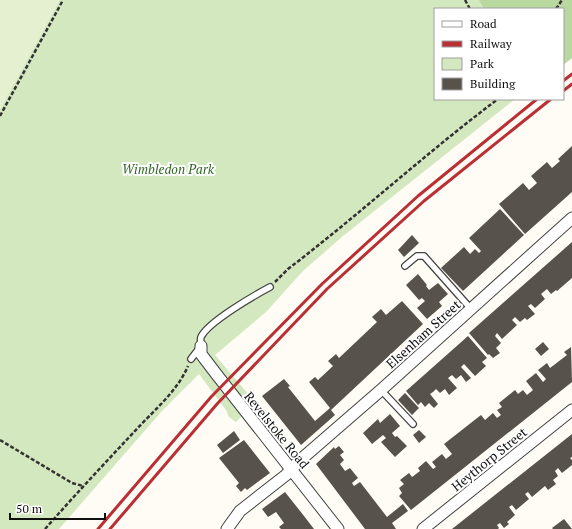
<svg xmlns="http://www.w3.org/2000/svg" width="572" height="529" viewBox="0 0 572 529" font-family="'PT Serif',serif">
  <style>
    .green { fill: #d4e8bf }
    .forest { fill: #b8d89f }
    .pitch { fill: #e4f0d0 }
    .building { fill: #58524d }
    .lines { fill: none; stroke-linecap: round; stroke-linejoin: round }
    .lane-casing { stroke: #434343; stroke-width: 8 }
    .street-casing { stroke: #434343; stroke-width: 13 }
    .path { stroke: #323232; stroke-width: 2.5; stroke-dasharray: 4 2; stroke-linecap: butt }
    .lane { stroke: #fff; stroke-width: 5.5 }
    .street { stroke: #fff; stroke-width: 11 }
    .rail { stroke: #b92f34; stroke-width: 3 }
    .labels { text-anchor: middle; dominant-baseline: central; stroke-width: 4; stroke-linejoin: round; paint-order: stroke }
    .park-label { font-size: 13px; font-style: italic; fill: #306523; stroke: #fff }
    .street-label { font-size: 13px; fill: #101010; stroke: #fff }
  </style>
  <rect width="100%" height="100%" fill="#fefcf4"/>
  <polygon class="green" points="0,0 572,0 572,58 563,65 563,9 435,9 435,99 515,99 343,236 303,271 266,312 215,355 255,402 236,422 229,417 226,410 199,374 162,411 59,529 0,529"/>
  <polygon class="forest" points="479,0 572,0 572,58 563,65 563,9 484,9"/>
  <polygon class="pitch" points="0,0 60,0 0,110"/>
  <g class="building">
    <polygon points="572,146 572,192 525,234 499,204 523,183 529,190 537,183 531,176 547,162 552,168 560,161 558,159"/>
    <polygon points="500,209 524,235 463,291 441,268 464,247 470,254 475,249 479,253 481,251 469,238"/>
    <polygon points="412,235 419,243 404,257 398,250"/>
    <polygon points="572,242 572,278 557,291 556,290 551,294 547,289 541,294 545,299 535,308 531,304 528,306 535,314 527,320 525,318 520,322 515,317 512,320 517,325 502,339 497,333 495,336 501,343 496,348 500,353 493,358 489,354 488,355 469,333"/>
    <polygon points="418,274 427,285 426,286 429,290 438,283 448,294 439,302 442,306 427,319 417,308 425,301 422,298 419,300 406,285"/>
    <polygon points="402,301 423,324 331,410 335,415 301,445 262,396 284,379 290,386 288,387 315,421 330,408 309,382 315,377 318,380 333,366 328,361 336,354 339,358 377,322 372,317 381,309 386,315"/>
    <polygon points="468,336 487,358 482,362 486,366 475,376 464,364 461,367 471,378 466,382 461,375 456,379 452,375 448,378 457,388 449,395 445,389 440,393 436,389 433,392 430,394 438,404 434,408 429,403 425,407 421,402 418,405 406,391"/>
    <polygon points="543,342 549,349 541,356 535,349"/>
    <polygon points="571,347 572,382 411,510 399,496 402,493 399,488 404,484 400,480 409,473 412,477 420,471 418,468 426,461 433,469 436,467 432,462 442,454 446,459 452,454 444,444 481,415 485,420 493,413 497,418 501,415 497,410 502,407 499,403 515,390 518,394 523,390 527,395 533,390 526,381 536,373 543,382 546,379 538,370 547,363 550,368 567,355 564,352"/>
    <polygon points="405,393 419,408 412,415 398,400"/>
    <polygon points="390,414 400,426 392,433 395,437 397,436 407,446 395,457 381,442 386,438 383,435 372,444 363,433 378,419 380,423"/>
    <polygon points="419,430 426,437 419,443 413,435"/>
    <polygon points="234,431 240,440 223,453 217,445"/>
    <polygon points="572,434 572,457 570,458 572,460 572,465 562,473 558,468 555,471 558,476 553,480 556,484 548,490 545,486 532,497 528,492 525,494 529,499 516,510 512,505 509,507 515,515 507,522 509,524 504,528 500,523 497,525 499,528 498,529 452,529"/>
    <polygon points="244,440 270,473 247,490 245,488 241,492 236,486 239,483 219,458"/>
    <polygon points="339,446 344,452 340,455 344,460 340,464 345,471 350,468 358,478 352,483 354,486 360,482 387,517 403,504 408,511 392,523 396,529 365,529 316,464 334,447 335,449"/>
    <polygon points="285,492 304,516 314,529 281,529 279,527 284,523 276,512 268,517 262,509"/>
    <polygon points="564,519 572,529 553,529 552,528"/>
  </g>
  <g class="lines">
    <g class="lane-casing">
      <g id="lane">
        <polyline points="405,266 417,256 424,256 471,309"/>
        <path d="M191,359L201,346C201,343 200,339 201,337C208,322 255,295 270,287"/>
        <polyline points="381,390 413,424"/>
      </g>
    </g>
    <g class="street-casing">
      <g id="street">
        <polyline points="201,346 201,354 217,375 338,529"/>
        <polyline points="227,529 240,511 286,475 298,462 381,390 572,218"/>
        <polyline points="423,529 572,410"/>
      </g>
    </g>
    <g class="path">
      <polyline points="465,0 470,9"/>
      <polyline points="556,9 562,0"/>
      <polyline points="0,116 63,0"/>
      <path d="M275,282L288,269C360,214 426,153 498,99"/>
      <polyline points="0,440 72,483 83,486"/>
      <path d="M45,529C74,496 104,464 134,432C153,411 177,392 188,366"/>
    </g>
    <use href="#lane" class="lane"/>
    <use href="#street" class="street"/>
    <g class="rail">
      <polyline points="563,81 572,74"/>
      <polyline points="563,91 572,84"/>
      <polyline points="98,529 211,397 322,284 418,196 537,99"/>
      <polyline points="110,529 217,404 327,289 424,201 551,99"/>
    </g>
  </g>
  <g class="labels">
    <g class="park-label">
      <text x="168" y="169">Wimbledon Park</text>
    </g>
    <g class="street-label">
      <text transform="translate(423 334) rotate(-42)">Elsenham Street</text>
      <text transform="translate(277 430) rotate(51)">Revelstoke Road</text>
      <text transform="translate(489 459) rotate(-39)">Heythorp Street</text>
    </g>
  </g>
  <rect x="434" y="8" width="130" height="92" fill="#ffffff" stroke="#9f9f9f"/>
  <rect x="442" y="21" width="20" height="6" fill="#ffffff" stroke="#9f9f9f"/>
  <text x="470" y="28" font-size="12" fill="#101010">Road</text>
  <rect x="442" y="41" width="20" height="6" fill="#b92f34" stroke="#9f9f9f"/>
  <text x="470" y="48" font-size="12" fill="#101010">Railway</text>
  <rect x="442" y="58" width="20" height="12" fill="#d4e8bf" stroke="#9f9f9f"/>
  <text x="470" y="68" font-size="12" fill="#101010">Park</text>
  <rect x="442" y="78" width="20" height="12" fill="#58524d" stroke="#9f9f9f"/>
  <text x="470" y="88" font-size="12" fill="#101010">Building</text>
  <path d="M10 513v6h95v-6" fill="none" stroke="#101010" stroke-width="2"/>
  <text x="16" y="513" font-size="12" fill="#101010" stroke="#ffffff" stroke-width="3" paint-order="stroke">50 m</text>
</svg>
